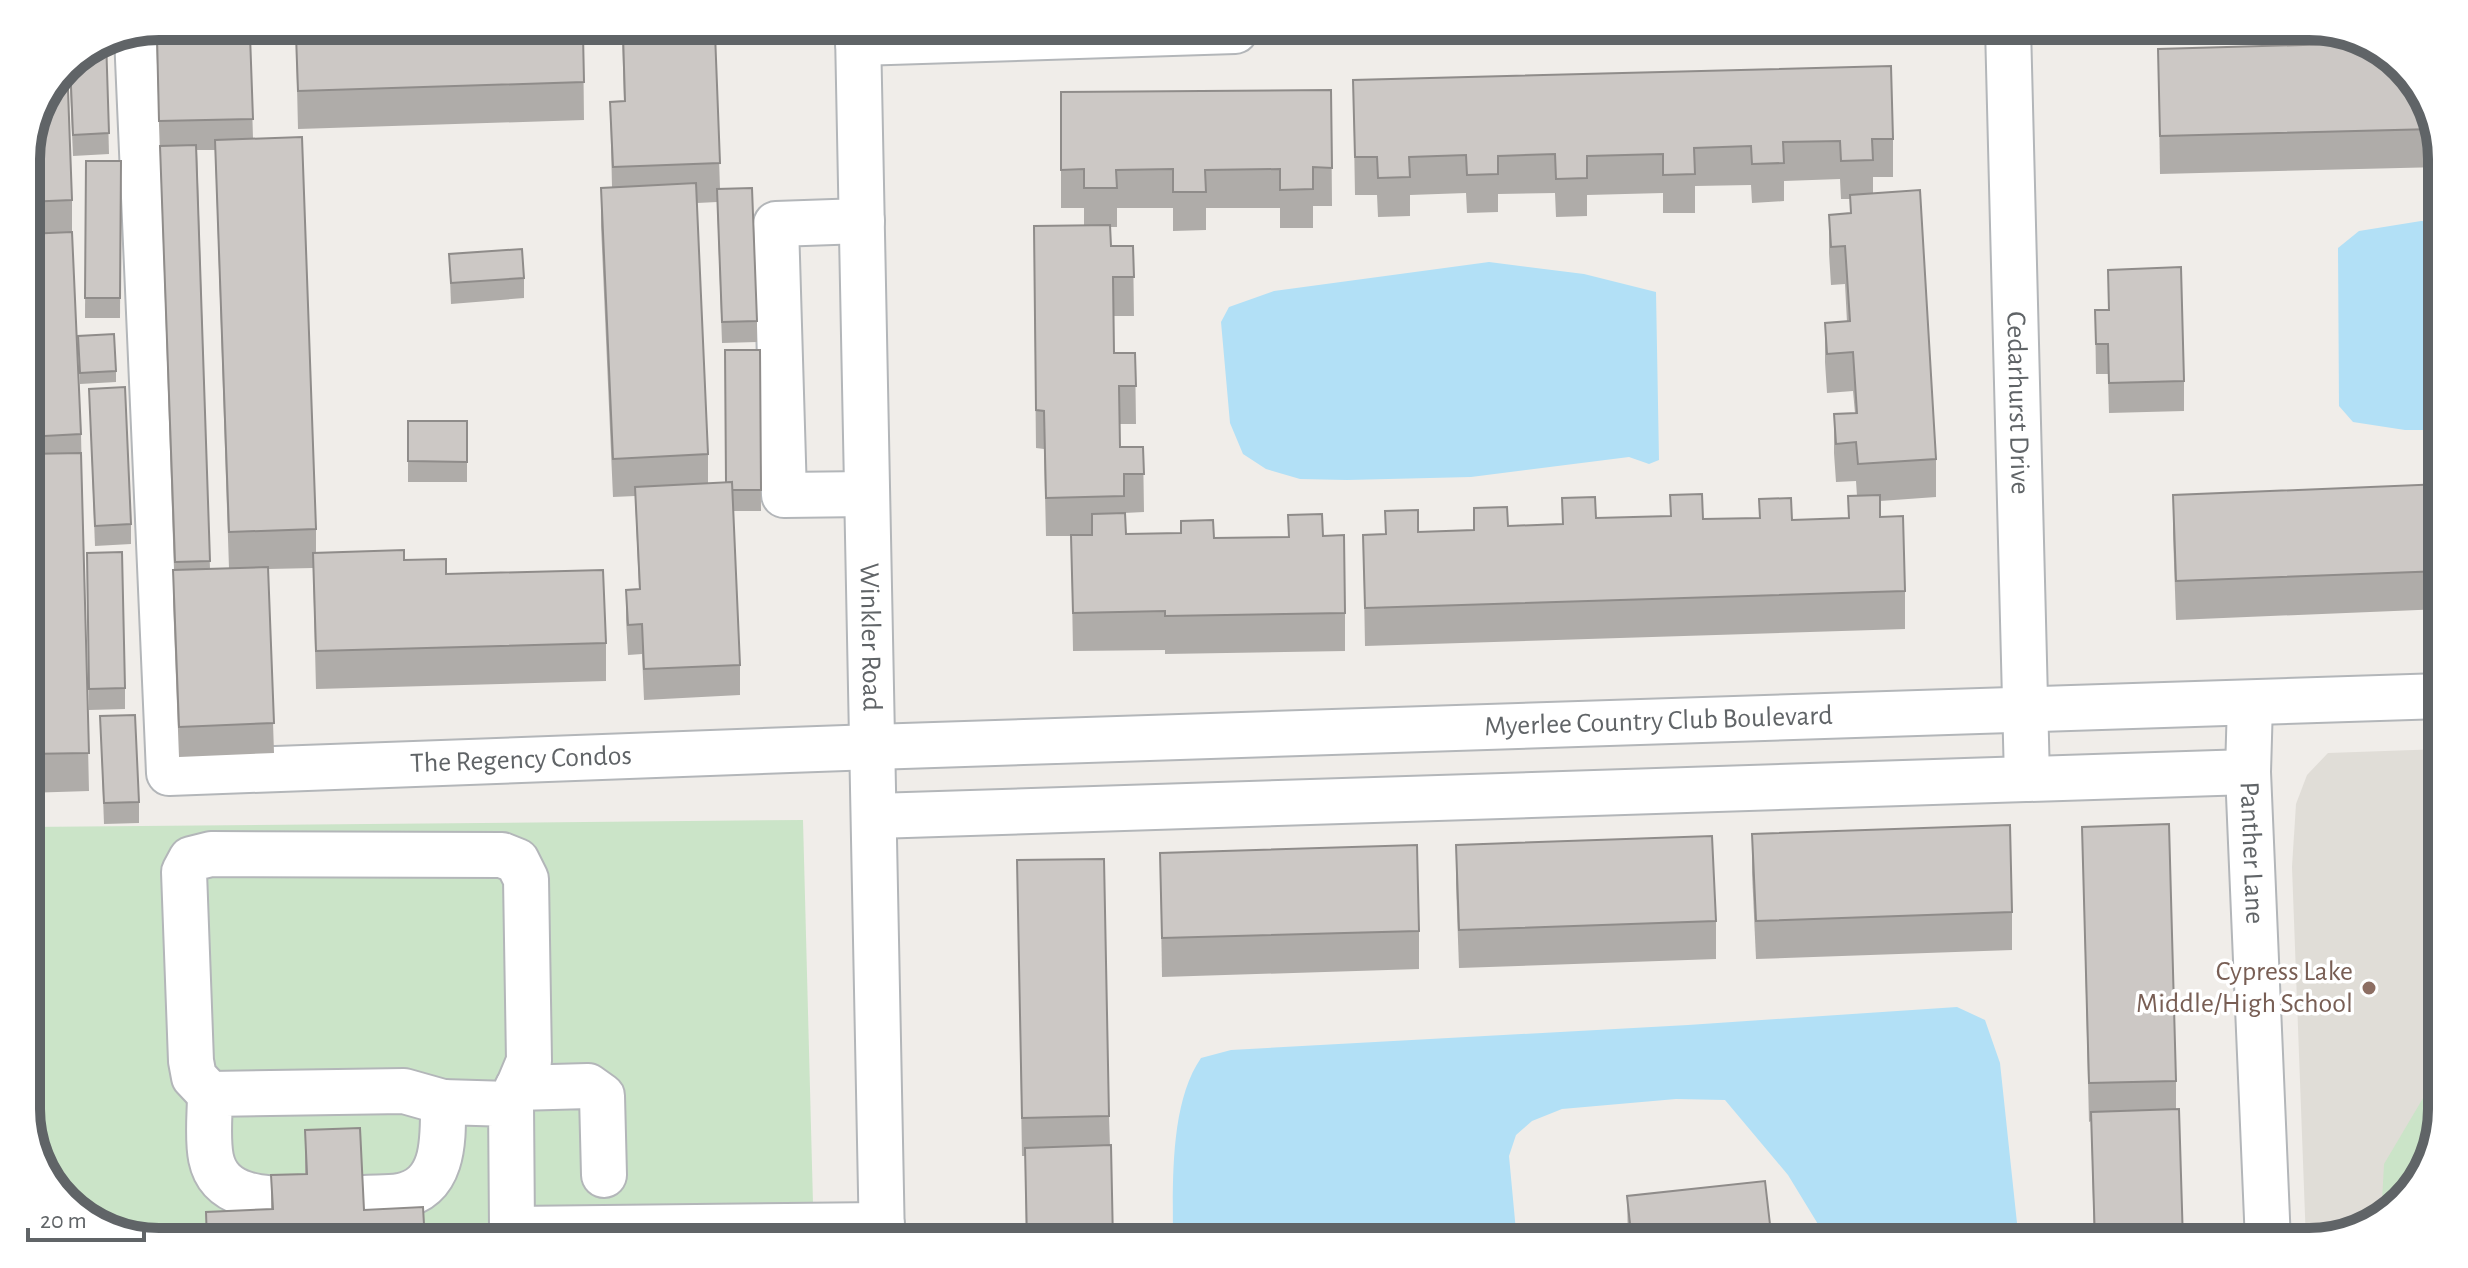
<svg xmlns="http://www.w3.org/2000/svg" width="2468" height="1268" viewBox="0 0 2468 1268" font-family="'Alegreya Sans',sans-serif">
  <style>
    .education { fill: #e0ddd7 }
    .green { fill: #cbe4c8 }
    .water { fill: #b2e0f6 }
    .lines { fill: none; stroke-linecap: round; stroke-linejoin: round }
    .minor-casing { stroke: #b3b6b9; stroke-width: 48 }
    .minor { stroke: #fff; stroke-width: 44 }
    .wall { fill: #afaca9; fill-rule: evenodd }
    .building { fill: #ccc8c5; stroke: #8f8c8a; stroke-width: 2 }
    .education-dot { fill: #8d6e63; stroke: #fff; stroke-width: 3 }
    .labels { text-anchor: middle; dominant-baseline: central; stroke-width: 7; stroke-linejoin: round; paint-order: stroke }
    .street-label { font-size: 28px; fill: #606467; stroke: #fff }
    .education-label { font-size: 28px; fill: #785e54; stroke: #fff; text-anchor: end }
    .rim { fill: none; stroke: #606467; stroke-width: 10 }
  </style>
  <rect width="100%" height="100%" fill="#f0ede9"/>
  <polygon class="education" points="2442,749 2442,1109 2428,1168 2376,1224 2306,1242 2292,867 2296,804 2307,775 2328,753"/>
  <g class="green">
    <polygon points="803,820 814,1242 159,1242 100,1228 48,1183 26,1118 26,827"/>
    <polygon points="2442,1066 2442,1109 2428,1168 2381,1219 2384,1164"/>
  </g>
  <g class="water">
    <polygon points="2421,221 2442,222 2442,430 2405,430 2353,422 2339,406 2338,248 2359,231"/>
    <polygon points="1489,262 1584,274 1656,292 1659,460 1649,464 1629,457 1471,477 1347,480 1300,479 1266,469 1243,454 1230,423 1221,322 1229,307 1274,291"/>
    <path d="M1957,1007L1985,1020L2000,1063L2019,1242H1825L1824,1234L1788,1175L1725,1100L1676,1099L1562,1109L1532,1121L1516,1135L1509,1156L1517,1242H1173C1173,1187 1169,1104 1201,1058L1231,1050L1688,1025Z"/>
  </g>
  <g class="lines">
    <g class="minor-casing">
      <g id="minor">
        <path id="s1" d="M2008,27L2027,779"/>
        <path id="s2" d="M858,33L882,1242"/>
        <path id="s3" d="M137,36L169,773L873,747L2442,696"/>
        <polyline points="858,43 1235,31"/>
        <polyline points="862,221 776,224 784,495 867,494"/>
        <path id="s4" d="M2250,703L2248,772L2268,1242"/>
        <polyline points="875,816 2248,772"/>
        <polyline points="517,1088 588,1086 602,1096 604,1175"/>
        <polyline points="210,1094 194,1077 191,1061 184,872 191,859 211,854 502,855 517,861 526,879 529,1061 511,1104"/>
        <path d="M362,1198C374,1197 388,1198 400,1196C446,1187 443,1138 443,1102L511,1104L512,1229"/>
        <path d="M307,1200C272,1199 220,1202 211,1158C207,1138 210,1114 210,1094L404,1091L443,1102"/>
        <polyline points="513,1242 512,1229 882,1225"/>
      </g>
    </g>
    <use href="#minor" class="minor"/>
  </g>
  <g class="wall">
    <polygon points="715,33 720,189 757,321 757,342 722,343 717,202 697,203 708,454 708,483 726,483 760,350 761,511 733,511 740,665 740,695 644,700 642,654 628,655 626,620 626,590 639,589 635,496 613,497 601,226 601,188 612,187 610,102 624,101 622,34"/>
    <polygon points="583,34 584,120 298,129 296,43 267,44 266,35"/>
    <path d="M250,35L253,139L316,529V553L404,560L446,574L606,643V681L316,689L313,568L268,569L274,753L179,757L173,600L174,570L156,36ZM197,150H215L229,568L210,569Z"/>
    <polygon points="106,38 109,154 73,156 69,62"/>
    <polygon points="2158,49 2420,85 2442,151 2442,167 2160,174"/>
    <polygon points="1353,80 1893,139 1893,177 1873,177 1873,193 1936,459 1936,497 1880,501 1880,517 1905,591 1905,629 1365,646 1363,535 1474,530 1474,508 1508,526 1562,524 1562,498 1596,518 1670,516 1670,495 1703,519 1759,518 1759,499 1792,520 1848,518 1848,496 1857,496 1856,481 1836,482 1834,453 1834,414 1855,413 1853,391 1827,393 1825,362 1825,323 1847,322 1845,284 1831,285 1829,253 1829,215 1850,213 1850,199 1841,199 1840,179 1784,181 1784,201 1752,203 1751,185 1695,186 1695,213 1663,213 1663,193 1587,195 1587,216 1556,217 1555,193 1498,194 1498,212 1467,213 1466,193 1410,195 1410,216 1378,217 1377,195 1355,195"/>
    <polygon points="1331,90 1332,206 1313,206 1313,228 1280,228 1280,208 1206,208 1206,230 1173,231 1173,208 1117,208 1117,227 1111,227 1111,246 1133,246 1134,316 1114,316 1114,353 1135,353 1136,424 1120,424 1120,447 1143,447 1144,512 1124,513 1126,534 1214,538 1323,536 1345,613 1345,651 1165,654 1165,650 1073,651 1071,536 1046,536 1044,449 1036,448 1034,264 1084,225 1084,208 1061,208 1061,92"/>
    <polygon points="26,151 72,200 72,232 81,434 89,791 26,793"/>
    <polygon points="86,161 121,161 120,318 85,318"/>
    <polygon points="449,254 524,278 524,298 451,304"/>
    <polygon points="2095,310 2108,310 2184,381 2184,411 2109,413 2108,374 2096,374"/>
    <polygon points="78,336 116,371 116,382 80,384"/>
    <polygon points="89,389 131,524 131,544 95,546"/>
    <rect x="408" y="421" width="59" height="61"/>
    <polygon points="2442,484 2442,609 2176,620 2173,533 2173,495"/>
    <polygon points="87,553 125,688 125,709 89,710"/>
    <polygon points="100,716 139,802 139,823 104,824"/>
    <polygon points="2082,827 2176,1081 2176,1109 2183,1242 2094,1242 2091,1121 2089,1122"/>
    <polygon points="1752,834 2012,912 2012,950 1756,959 1752,873"/>
    <polygon points="1456,845 1716,921 1716,959 1459,968 1456,883"/>
    <polygon points="1160,853 1419,931 1419,969 1162,977"/>
    <polygon points="1017,860 1109,1116 1113,1242 1026,1242 1025,1156 1022,1156"/>
    <polygon points="305,1130 364,1210 425,1242 206,1242 206,1212 271,1209 271,1175 305,1174"/>
    <polygon points="1627,1196 1772,1242 1628,1242"/>
  </g>
  <g class="building">
    <polygon points="715,33 720,163 613,167 610,102 625,101 623,34"/>
    <polygon points="583,34 584,82 298,91 296,35"/>
    <polygon points="250,35 253,119 159,121 157,36"/>
    <polygon points="106,38 109,133 73,135 70,62"/>
    <polygon points="2372,43 2420,85 2434,129 2160,136 2158,49"/>
    <polygon points="67,63 72,200 26,202 26,151 65,65"/>
    <polygon points="1891,66 1893,139 1872,139 1873,160 1841,161 1840,141 1783,142 1784,163 1752,164 1751,146 1694,148 1695,174 1663,175 1663,154 1587,156 1587,178 1556,179 1555,154 1498,156 1498,174 1467,175 1466,155 1409,157 1410,177 1378,178 1377,157 1355,157 1353,80"/>
    <polygon points="1331,90 1332,168 1313,167 1313,189 1280,190 1280,169 1205,170 1206,192 1173,192 1173,169 1116,170 1117,188 1084,188 1084,169 1061,170 1061,92"/>
    <polygon points="302,137 316,529 229,532 215,140"/>
    <polygon points="196,145 210,561 175,562 160,146"/>
    <polygon points="86,161 121,161 120,298 85,298"/>
    <polygon points="696,183 708,454 613,459 601,188"/>
    <polygon points="752,188 757,321 722,322 717,189"/>
    <polygon points="1920,190 1936,459 1858,464 1856,442 1836,444 1834,414 1857,413 1853,352 1827,354 1825,323 1850,321 1845,246 1831,247 1829,215 1851,213 1850,195"/>
    <polygon points="1110,225 1111,246 1133,246 1134,277 1113,277 1114,353 1135,353 1136,386 1119,386 1120,447 1143,447 1144,474 1124,474 1124,496 1046,498 1044,411 1036,410 1034,226"/>
    <polygon points="72,232 81,434 26,437 26,234"/>
    <polygon points="522,249 524,278 451,283 449,254"/>
    <polygon points="2181,267 2184,381 2109,383 2108,344 2096,344 2095,310 2109,310 2108,270"/>
    <polygon points="114,334 116,371 80,373 78,336"/>
    <polygon points="725,350 760,350 761,490 732,490 732,482 726,483"/>
    <polygon points="125,387 131,524 95,526 89,389"/>
    <polygon points="408,421 467,421 467,462 408,461"/>
    <polygon points="81,453 89,753 26,754 26,454"/>
    <polygon points="732,482 740,665 644,669 642,624 628,625 626,590 640,589 635,487"/>
    <polygon points="2442,484 2442,571 2176,581 2173,495"/>
    <polygon points="1702,494 1703,519 1760,518 1759,499 1791,498 1792,520 1849,518 1848,496 1880,495 1880,517 1903,516 1905,591 1365,608 1363,535 1386,534 1385,511 1418,510 1418,532 1474,530 1474,508 1507,507 1508,526 1563,524 1562,498 1595,497 1596,518 1671,516 1670,495"/>
    <polygon points="1125,513 1126,534 1181,533 1181,521 1213,520 1214,538 1289,537 1288,515 1322,514 1323,536 1344,535 1345,613 1165,616 1165,611 1073,613 1071,535 1092,535 1092,514"/>
    <polygon points="404,550 404,560 446,559 446,574 603,570 606,643 316,651 313,553"/>
    <polygon points="122,552 125,688 89,689 87,553"/>
    <polygon points="268,567 274,723 179,727 173,570"/>
    <polygon points="135,715 139,802 104,803 100,716"/>
    <polygon points="2169,824 2176,1081 2089,1083 2082,827"/>
    <polygon points="2010,825 2012,912 1756,921 1752,834"/>
    <polygon points="1712,836 1716,921 1459,930 1456,845"/>
    <polygon points="1417,845 1419,931 1162,938 1160,853"/>
    <polygon points="1104,859 1109,1116 1022,1118 1017,860"/>
    <polygon points="2179,1109 2183,1242 2095,1242 2091,1112"/>
    <polygon points="360,1128 364,1210 423,1207 425,1242 207,1242 206,1212 273,1209 271,1175 307,1174 305,1130"/>
    <polygon points="1111,1145 1113,1242 1027,1242 1025,1148"/>
    <polygon points="1765,1181 1772,1242 1632,1242 1627,1196"/>
  </g>
  <circle class="education-dot" cx="2369" cy="988" r="8"/>
  <g class="labels">
    <g class="street-label">
      <text stroke="none"><textPath href="#s1" startOffset="376">Cedarhurst Drive</textPath></text>
      <text stroke="none"><textPath href="#s2" startOffset="604">Winkler Road</textPath></text>
      <text stroke="none"><textPath href="#s3" startOffset="2228">Myerlee Country Club Boulevard</textPath></text>
      <text stroke="none"><textPath href="#s3" startOffset="1090">The Regency Condos</textPath></text>
      <text stroke="none"><textPath href="#s4" startOffset="150">Panther Lane</textPath></text>
    </g>
    <g class="education-label">
      <text x="2353" y="972">Cypress Lake<tspan x="2353" dy="32">Middle/High School</tspan></text>
    </g>
  </g>
  <path d="M0 0H2468V1268H0ZM159 40H2309A119 119 0 0 1 2428 159V1109A119 119 0 0 1 2309 1228H159A119 119 0 0 1 40 1109V159A119 119 0 0 1 159 40Z" fill="#fff" fill-rule="evenodd"/>
  <path class="rim" d="M159 40H2309A119 119 0 0 1 2428 159V1109A119 119 0 0 1 2309 1228H159A119 119 0 0 1 40 1109V159A119 119 0 0 1 159 40Z"/>
  <path d="M28 1228v12h116v-12" fill="none" stroke="#606467" stroke-width="4"/>
  <text x="40" y="1228" font-size="24" fill="#606467" stroke="#ffffff" stroke-width="6" paint-order="stroke">20 m</text>
</svg>
